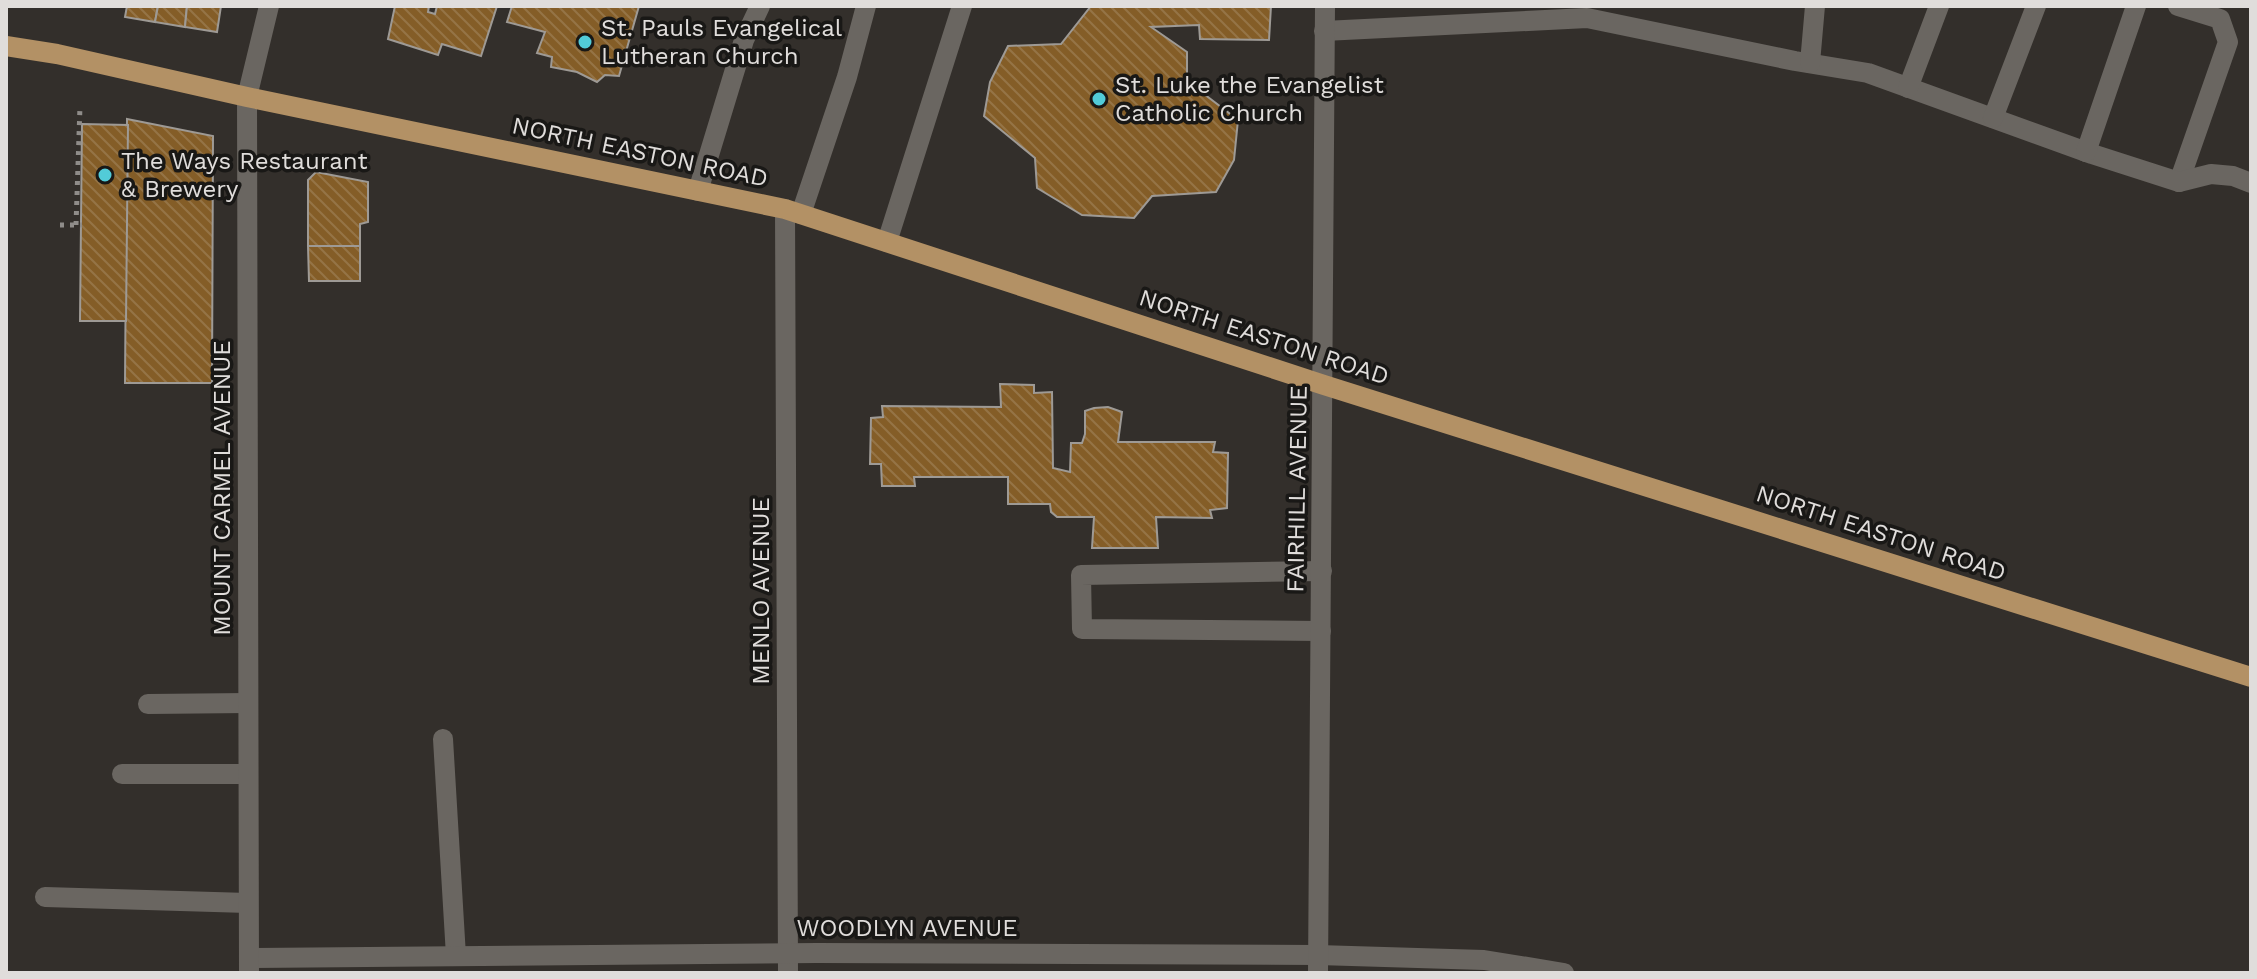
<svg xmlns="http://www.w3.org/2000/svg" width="2257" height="979" viewBox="0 0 2257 979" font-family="'Work Sans',sans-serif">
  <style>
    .building { fill: url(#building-back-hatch); stroke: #9e9a95; stroke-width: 2 }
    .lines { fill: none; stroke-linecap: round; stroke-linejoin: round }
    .path { stroke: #8f8c89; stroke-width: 5; stroke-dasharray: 4 6; stroke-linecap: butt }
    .minor { stroke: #6a6661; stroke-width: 20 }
    .major { stroke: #b39165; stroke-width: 20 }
    .poi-dot { fill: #52cbd8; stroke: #191816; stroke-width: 3 }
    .labels { text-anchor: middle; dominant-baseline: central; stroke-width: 7; stroke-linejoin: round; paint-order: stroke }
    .poi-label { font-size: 24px; fill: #e0dddb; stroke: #191816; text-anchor: start }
    .street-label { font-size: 24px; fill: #e0dddb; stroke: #191816 }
  </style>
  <defs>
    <pattern id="building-back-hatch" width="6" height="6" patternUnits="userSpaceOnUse" patternTransform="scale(2)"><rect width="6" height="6" fill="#845d27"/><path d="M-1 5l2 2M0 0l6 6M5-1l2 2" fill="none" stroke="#957446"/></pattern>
  </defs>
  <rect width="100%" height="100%" fill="#332f2b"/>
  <g class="building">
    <polygon points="127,6 158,6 155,22 125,17"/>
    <polygon points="158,6 187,6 185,27 155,22"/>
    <polygon points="187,6 221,6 217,32 185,27"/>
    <polygon points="395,6 429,6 428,12 435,14 437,6 497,6 481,56 442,44 438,55 388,39"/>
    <polygon points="512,6 639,6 619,76 605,75 597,82 577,72 551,67 552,57 537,53 545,32 507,22"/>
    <polygon points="1091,6 1271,6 1269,40 1200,39 1199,25 1151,27 1187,52 1187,81 1238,120 1234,160 1216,192 1152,196 1134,218 1082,215 1037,188 1035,158 984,116 990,82 1008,46 1061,44"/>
    <polygon points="127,119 213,136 212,383 125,383"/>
    <polygon points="82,124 128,125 126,321 80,321"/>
    <polygon points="316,172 368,182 368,222 360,224 360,246 308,246 308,180"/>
    <polygon points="308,246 360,246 360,281 309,281"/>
    <polygon points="1000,384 1034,385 1034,393 1052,392 1053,468 1070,472 1071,443 1082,443 1085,434 1085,411 1094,408 1108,407 1122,412 1118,442 1215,442 1213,452 1228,453 1227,508 1210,510 1212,518 1156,517 1158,548 1092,548 1094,517 1057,517 1051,512 1050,504 1008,504 1008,477 914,477 915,486 882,486 881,464 870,464 871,418 883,417 882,406 1001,407"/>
  </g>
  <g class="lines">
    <g class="path">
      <polyline points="60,225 82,225"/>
      <polyline points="76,225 80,106"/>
    </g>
    <g class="minor">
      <polyline points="2178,6 2220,19 2228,42 2179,182"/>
      <polyline points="1324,31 1587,18 1795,61 1868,73 2092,154 2179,182 2211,174 2233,176 2251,183"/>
      <polyline points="1810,63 1815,6"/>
      <polyline points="1908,88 1939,6"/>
      <polyline points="1993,118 2036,6"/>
      <polyline points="2086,152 2136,6"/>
      <polyline points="698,191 744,40 760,6"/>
      <polyline points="785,209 788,973"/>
      <polyline points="801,214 847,77 866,6"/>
      <polyline points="887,242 962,6"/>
      <polyline points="1321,631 1082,629 1081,575 1322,571"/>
      <polyline points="148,704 248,703"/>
      <polyline points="443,739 456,956"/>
      <polyline points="122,774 248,774"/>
      <polyline points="45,897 248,903"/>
      <polyline points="249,958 817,953 1318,955 1484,960 1564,973"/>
      <polyline points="249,973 247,97 269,6"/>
      <polyline points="1318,973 1325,6"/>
    </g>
    <polyline class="major" points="6,46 57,54 247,97 785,209 1324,385 2251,677"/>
  </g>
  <g class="poi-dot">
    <circle cx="585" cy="42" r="8"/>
    <circle cx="1099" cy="99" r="8"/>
    <circle cx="105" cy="175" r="8"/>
  </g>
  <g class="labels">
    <g class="poi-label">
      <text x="601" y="28">St. Pauls Evangelical<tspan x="601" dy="28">Lutheran Church</tspan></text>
      <text x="1115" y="85">St. Luke the Evangelist<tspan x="1115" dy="28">Catholic Church</tspan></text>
      <text x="121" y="161">The Ways Restaurant<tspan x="121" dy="28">&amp; Brewery</tspan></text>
    </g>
    <g class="street-label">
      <text transform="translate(640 152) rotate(12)">NORTH EASTON ROAD</text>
      <text transform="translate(1264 337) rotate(18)">NORTH EASTON ROAD</text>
      <text transform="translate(222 488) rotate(-90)">MOUNT CARMEL AVENUE</text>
      <text transform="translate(1297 489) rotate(-89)">FAIRHILL AVENUE</text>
      <text transform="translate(1881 533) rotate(18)">NORTH EASTON ROAD</text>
      <text transform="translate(761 591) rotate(-90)">MENLO AVENUE</text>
      <text x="907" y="928">WOODLYN AVENUE</text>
    </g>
  </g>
  <rect width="2257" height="979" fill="none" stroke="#e0dddb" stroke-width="16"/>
</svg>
